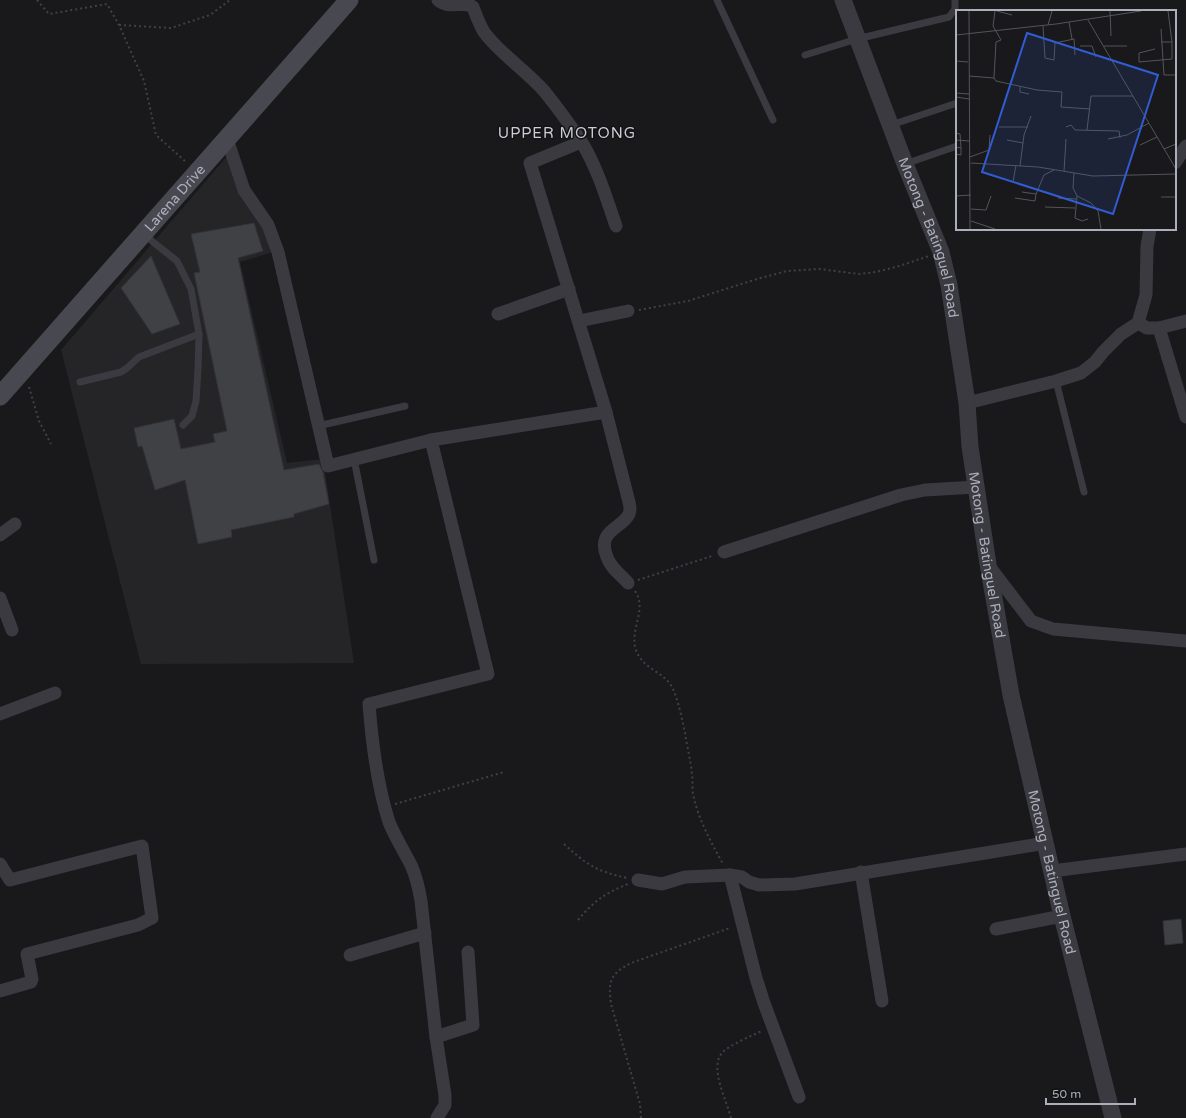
<svg xmlns="http://www.w3.org/2000/svg" width="1186" height="1118" viewBox="0 0 1186 1118" font-family="'Varela Round',sans-serif">
  <style>
    .built { fill: #252528 }
    .building { fill: #404145; stroke: #333337 }
    .lines { fill: none; stroke-linecap: round; stroke-linejoin: round }
    .path { stroke: #404147; stroke-width: 2; stroke-dasharray: 2 3; stroke-linecap: butt }
    .service { stroke: #3a3a40; stroke-width: 7 }
    .minor { stroke: #3a3a40; stroke-width: 13 }
    .tertiary { stroke: #3a3a40; stroke-width: 17 }
    .secondary { stroke: #484950; stroke-width: 19 }
    .labels { text-anchor: middle; dominant-baseline: central; stroke-width: 3; stroke-linejoin: round; paint-order: stroke }
    .street-label { font-size: 14px; fill: #abaebb; stroke: #141416 }
    .neighbourhood-label { font-size: 15px; letter-spacing: 1px; fill: #ccced7; stroke: #141416 }
    .inset-road { fill: none; stroke: #53555b; stroke-width: 1 }
    .view { fill: #325cd4; fill-opacity: 0.15; stroke: #325cd4; stroke-width: 2 }
    .inset-edge { fill: none; stroke: #abaebb; stroke-width: 2 }
  </style>
  <rect width="100%" height="100%" fill="#19191b"/>
  <polygon class="built" points="228,155 243,200 260,220 273,252 240,262 287,463 323,459 354,663 141,664 61,350"/>
  <g class="building">
    <polygon points="254,223 263,251 238,258 284,470 319,464 323,472 329,504 294,514 294,517 231,530 232,537 198,544 185,480 155,490 142,446 138,447 134,428 174,419 181,449 215,442 213,434 227,431 194,273 200,272 191,234"/>
    <polygon points="151,256 180,324 152,334 121,288"/>
    <polygon points="1181,919 1183,943 1165,945 1163,921"/>
  </g>
  <g class="lines">
    <g class="path">
      <polyline points="37,0 49,14 107,4 119,25 144,81 156,135 186,162"/>
      <polyline points="119,25 171,28 210,15 230,0"/>
      <polyline points="639,310 688,301 757,279 787,271 819,269 859,274 876,272 896,267 929,256"/>
      <polyline points="29,387 39,421 51,444"/>
      <polyline points="638,580 712,556"/>
      <path d="M635,591C647,609 631,627 635,647C641,670 665,671 673,689C679,703 682,719 685,733C687,747 691,761 692,775C693,781 692,788 693,794C698,819 711,842 723,864"/>
      <polyline points="395,804 504,772"/>
      <path d="M564,844C587,865 596,871 627,878"/>
      <path d="M578,920C593,902 605,893 628,884"/>
      <path d="M641,1118L640,1104L611,1004C608,981 610,974 631,963L730,928"/>
      <path d="M731,1118C727,1101 709,1068 722,1053C727,1046 753,1035 762,1031"/>
    </g>
    <g class="service">
      <polyline points="717,0 773,120"/>
      <polyline points="805,55 857,39 949,17 955,9 955,0"/>
      <polyline points="891,125 957,103"/>
      <polyline points="905,164 957,146"/>
      <polyline points="144,233 153,242 177,261 191,289 199,334 198,369 196,401 192,416 183,425"/>
      <polyline points="1056,381 1084,492"/>
      <polyline points="80,382 121,372 127,368 139,357 199,334"/>
      <polyline points="318,426 405,406"/>
      <polyline points="354,459 374,560"/>
    </g>
    <g class="minor">
      <path d="M438,0C449,10 463,0 473,7C476,15 479,24 484,32C500,54 527,71 545,92C557,107 570,125 581,141C597,167 606,197 616,226"/>
      <polyline points="227,139 244,190 268,225 278,252 328,466 431,440 606,412"/>
      <path d="M581,142L530,163L606,412L629,502C630,506 631,510 629,514C622,529 596,530 607,557C610,567 621,575 628,583"/>
      <polyline points="1175,163 1186,146"/>
      <polyline points="498,314 569,289"/>
      <polyline points="579,321 628,311"/>
      <polyline points="1138,323 1147,328 1159,328 1186,321"/>
      <polyline points="1159,328 1186,417"/>
      <polyline points="967,403 1056,381 1081,373 1095,362 1103,352 1121,334 1138,323 1146,295 1147,246 1150,229"/>
      <path d="M431,440L488,674L369,704C372,743 377,785 389,822C395,837 404,851 411,865C416,876 419,889 421,901L436,1037L445,1095V1105L437,1118"/>
      <polyline points="0,535 15,524"/>
      <polyline points="724,552 901,495 925,490 976,487"/>
      <polyline points="989,566 1031,621 1053,629 1186,641"/>
      <polyline points="0,598 12,630"/>
      <polyline points="0,714 55,693"/>
      <polyline points="0,864 10,880 142,846 152,918 138,925 27,954 32,979 31,982 0,991"/>
      <polyline points="1052,871 1186,854"/>
      <polyline points="861,872 882,1001"/>
      <polyline points="730,875 756,978 764,1003 799,1097"/>
      <polyline points="638,880 662,884 685,877 730,875 742,877 749,882 759,885 795,884 1046,843"/>
      <polyline points="996,929 1062,916"/>
      <polyline points="350,955 425,933"/>
      <polyline points="436,1037 473,1025 468,952"/>
    </g>
    <path class="tertiary" id="s1" d="M843,0L905,164L941,252L949,285L967,403L970,447L988,564L1011,695L1062,916L1113,1118"/>
    <path class="secondary" id="s2" d="M0,396L349,0"/>
  </g>
  <g class="labels">
    <g class="street-label">
      <text stroke="none"><textPath href="#s2" startOffset="264">Larena Drive</textPath></text>
      <text stroke="none"><textPath href="#s1" startOffset="253">Motong - Batinguel Road</textPath></text>
      <text stroke="none"><textPath href="#s1" startOffset="577">Motong - Batinguel Road</textPath></text>
      <text stroke="none"><textPath href="#s1" startOffset="901">Motong - Batinguel Road</textPath></text>
    </g>
    <g class="neighbourhood-label">
      <text x="567" y="133">UPPER MOTONG</text>
    </g>
  </g>
  <g transform="translate(956 10)">
    <rect width="220" height="220" fill="#19191b"/>
    <path class="inset-road" d="M13,1L14,219M41,1L56,5M154,1L155,26M132,10L220,159M113,12L116,29M92,15L96,1M87,16L89,48L98,50L99,33L118,29L119,45M205,19L208,65H220M0,25L100,14L185,1M205,32H216L212,1M124,36H136L140,47M148,36H171M199,39L183,43V52L216,49V32M0,51L12,52M13,66L38,68L40,71L81,80L106,82L105,97L134,99M38,68L40,32L45,30L37,16L39,1M64,77V82L73,84M0,83L13,84M0,87L13,89M43,117H72M110,117L115,115L119,120L163,121L164,128M131,120L135,86H177M0,123L4,124L5,138L0,137M152,129L171,125L193,113M0,130L13,131M51,130L67,133M184,135L201,127M208,139L220,134M0,144L5,145V138M14,147L33,140L34,125M15,153L82,157L137,166L220,164M64,156L68,125L75,106M108,161L110,129M118,163L117,178L121,186L135,193L142,201L145,219M57,172L60,155M80,184L88,165L98,160M0,186L15,185M121,186L119,208L126,211L132,209M205,187H220M59,188L79,191L80,184L66,182M102,188L120,189M89,197L119,198M15,199L30,200L35,186M15,211L39,219"/>
    <path class="view" d="M71,23L202,65L157,204L26,162Z"/>
    <rect width="220" height="220" class="inset-edge"/>
  </g>
  <path d="M1046 1098v6h89v-6" fill="none" stroke="#abaebb" stroke-width="2"/>
  <text x="1052" y="1098" font-size="12" fill="#abaebb" stroke="#141416" stroke-width="3" paint-order="stroke">50 m</text>
</svg>
